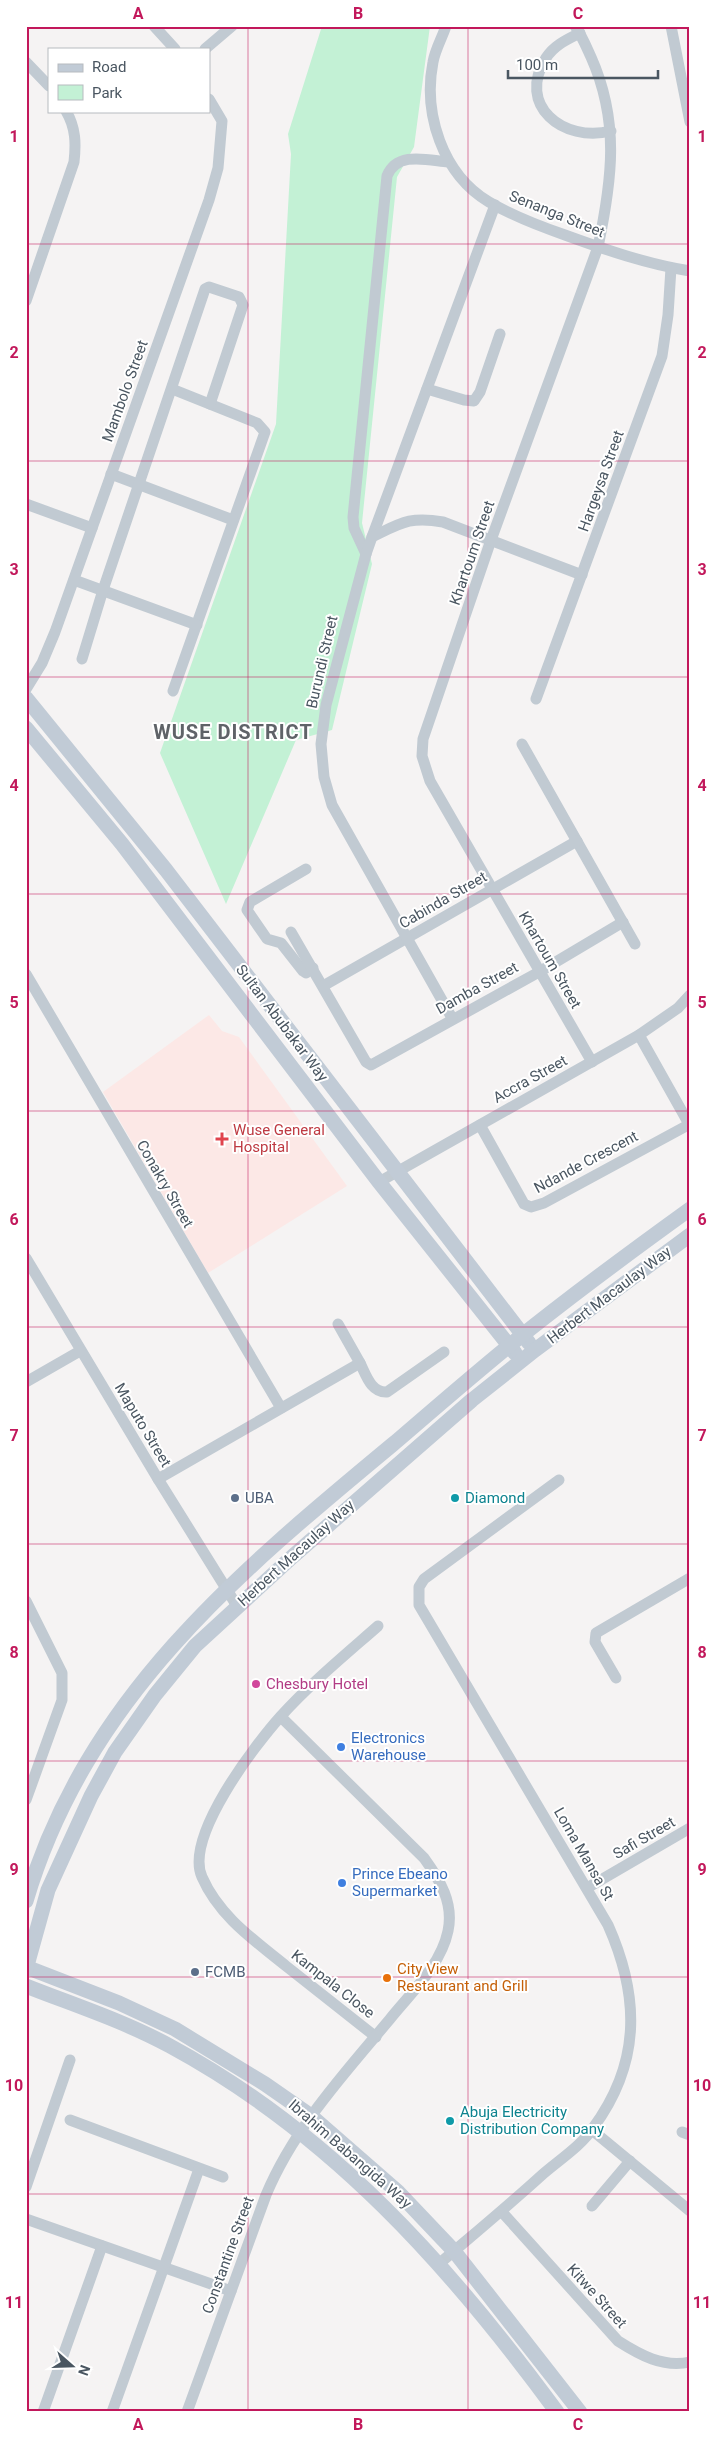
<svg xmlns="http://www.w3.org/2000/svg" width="716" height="2438" viewBox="0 0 716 2438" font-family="Roboto,sans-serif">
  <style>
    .medical { fill: #fce8e6 }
    .green { fill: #c3f1d5 }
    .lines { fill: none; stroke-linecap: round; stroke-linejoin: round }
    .street { stroke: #c1cad2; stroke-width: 11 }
    .secondary { stroke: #c1cbd6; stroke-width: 15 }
    .grid { fill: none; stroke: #c2185b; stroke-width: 1; stroke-opacity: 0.55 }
    .health-dot { fill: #e0444e; stroke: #fff; stroke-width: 2 }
    .service-dot { fill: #5c6f8a; stroke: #fff; stroke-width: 2 }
    .culture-dot { fill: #0f9aa8; stroke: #fff; stroke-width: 2 }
    .hotel-dot { fill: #d1479c; stroke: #fff; stroke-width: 2 }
    .shop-dot { fill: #3f7fe0; stroke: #fff; stroke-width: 2 }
    .food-dot { fill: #e8710a; stroke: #fff; stroke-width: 2 }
    .labels { text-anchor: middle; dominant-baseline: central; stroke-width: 4; stroke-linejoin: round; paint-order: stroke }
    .street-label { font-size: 15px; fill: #4a5661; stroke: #fff }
    .health-label { font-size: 15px; fill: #be3a42; stroke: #fff; text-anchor: start }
    .service-label { font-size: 15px; fill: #4e5e75; stroke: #fff; text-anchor: start }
    .culture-label { font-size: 15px; fill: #0d838f; stroke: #fff; text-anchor: start }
    .hotel-label { font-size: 15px; fill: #b23c85; stroke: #fff; text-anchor: start }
    .shop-label { font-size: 15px; fill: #366cbe; stroke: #fff; text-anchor: start }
    .food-label { font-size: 15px; fill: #c56008; stroke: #fff; text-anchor: start }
    .district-label { font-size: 20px; font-weight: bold; letter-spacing: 1px; fill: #5f6368; stroke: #fff }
    .neatline { fill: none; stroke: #c2185b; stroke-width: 2 }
    .grid-label { font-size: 16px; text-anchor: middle; font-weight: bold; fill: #c2185b }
  </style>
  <rect width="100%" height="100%" fill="#f5f3f3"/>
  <polygon class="medical" points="209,1015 222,1031 239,1037 347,1186 208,1273 103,1092"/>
  <polygon class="green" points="322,26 430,26 414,147 397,177 362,523 372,564 332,730 296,740 226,904 160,753 276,424 291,154 288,134"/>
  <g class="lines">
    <g class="street">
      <polyline points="154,26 175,49"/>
      <path d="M446,26C442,38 435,50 433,62C423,113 442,174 489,202C513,216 539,226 565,235C606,250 647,264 690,271"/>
      <path d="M575,26C582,36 586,46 591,57C620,122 612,180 598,247L491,540L423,739L422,756L430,781L592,1062"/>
      <polyline points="671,26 690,122"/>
      <path d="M580,33C568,39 554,45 546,58C516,105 563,143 611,131"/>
      <polyline points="205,49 232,26"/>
      <polyline points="26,62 49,86"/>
      <path d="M26,301L74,162C76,144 76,128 66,111"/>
      <polyline points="172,389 257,423 265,432 173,691"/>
      <polyline points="427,389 464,400 474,401 480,392 500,334"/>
      <polyline points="111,474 233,520"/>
      <polyline points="26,504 92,528"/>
      <polyline points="372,537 495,205"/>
      <path d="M366,554L354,528L353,517L387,176C397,151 427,160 448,162"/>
      <polyline points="74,580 197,625"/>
      <polyline points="82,659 103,590 205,289 209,287 239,297 243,305 210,404"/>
      <polyline points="26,689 42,663 55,632 209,200 218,168 222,121 209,99"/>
      <polyline points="536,699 662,356 668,315 671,268"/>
      <polyline points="522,744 635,944"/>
      <polyline points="306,869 250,902 247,910 267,939 281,943 303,971 306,973 313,968"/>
      <polyline points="291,932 366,1062 371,1065 539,972 623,922"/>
      <polyline points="26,974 281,1408"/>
      <polyline points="323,986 577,841"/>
      <path d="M452,1018L332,805L324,777L321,744L326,705L366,554L372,537C401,523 410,516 443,522L582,575"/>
      <polyline points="639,1035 689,1124"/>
      <polyline points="480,1125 524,1204 531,1207 544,1203 690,1124"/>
      <polyline points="379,1182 639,1035 678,1008 690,995"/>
      <polyline points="26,1258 158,1479 237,1606"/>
      <path d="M360,1363C366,1375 371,1393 387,1392L444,1352"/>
      <polyline points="26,1382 80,1351"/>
      <polyline points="158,1479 360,1363 338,1324"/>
      <polyline points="26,1601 62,1673 62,1700 26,1800"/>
      <polyline points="616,1678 595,1642 596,1633 690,1578"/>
      <polyline points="587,1888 690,1828"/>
      <path d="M376,2037C346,2013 316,1990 286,1966C254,1940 219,1916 202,1877C184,1837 255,1745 281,1716C311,1683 345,1655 378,1626"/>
      <polyline points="70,2120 223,2177"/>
      <polyline points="592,2130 690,2211"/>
      <polyline points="682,2132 690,2135"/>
      <polyline points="26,2187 70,2060"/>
      <polyline points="592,2206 630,2161"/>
      <path d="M502,2212L618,2341C640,2355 663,2368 690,2362"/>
      <polyline points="26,2219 231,2291"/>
      <path d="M440,2263C474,2234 509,2205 543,2174C559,2160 581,2146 593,2128C641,2063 640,1997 608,1925L419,1605V1587L424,1579L559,1480"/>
      <polyline points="43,2412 102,2246"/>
      <polyline points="112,2412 199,2169"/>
      <path d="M187,2412L266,2195C294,2128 344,2074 390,2019C411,1993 441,1965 448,1931C454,1903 440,1880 424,1858L281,1717"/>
    </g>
    <g class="secondary">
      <polyline points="26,698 166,870 529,1343"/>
      <polyline points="26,728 122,844 379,1182 515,1353"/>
      <path d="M26,1901C87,1696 240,1571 398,1440C435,1408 472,1376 510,1345C568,1298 629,1253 690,1209"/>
      <polyline points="26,1967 119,2003 175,2029 265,2084 311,2116 398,2192 454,2251 580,2412"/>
      <polyline points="26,1969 48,1890 91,1796 115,1752 155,1695 195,1646 292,1557 472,1400 535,1350 690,1235"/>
      <path d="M26,1986C74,2005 124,2021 170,2046C331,2133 450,2266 557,2412"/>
    </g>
  </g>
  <path class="grid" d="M248,26V2412M468,26V2412M26,244H690M26,461H690M26,677H690M26,894H690M26,1111H690M26,1327H690M26,1544H690M26,1761H690M26,1977H690M26,2194H690"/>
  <path class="health-dot" d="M219.5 1131.5h5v5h5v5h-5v5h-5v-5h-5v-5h5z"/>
  <g class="service-dot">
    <circle cx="235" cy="1498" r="5"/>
    <circle cx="195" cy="1972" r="5"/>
  </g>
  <g class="culture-dot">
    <circle cx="455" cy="1498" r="5"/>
    <circle cx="450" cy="2121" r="5"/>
  </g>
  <circle class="hotel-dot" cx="256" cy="1684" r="5"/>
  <g class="shop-dot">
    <circle cx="341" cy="1747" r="5"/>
    <circle cx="342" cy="1883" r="5"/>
  </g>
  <circle class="food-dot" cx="387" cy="1978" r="5"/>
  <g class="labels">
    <g class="street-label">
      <text transform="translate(557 214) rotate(22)">Senanga Street</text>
      <text transform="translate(125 391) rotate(-70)">Mambolo Street</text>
      <text transform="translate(601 481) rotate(-70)">Hargeysa Street</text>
      <text transform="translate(472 553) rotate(-71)">Khartoum Street</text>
      <text transform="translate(322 662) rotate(-77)">Burundi Street</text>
      <text transform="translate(443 900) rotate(-30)">Cabinda Street</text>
      <text transform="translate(550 960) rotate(60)">Khartoum Street</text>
      <text transform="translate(477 988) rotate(-29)">Damba Street</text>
      <text transform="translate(282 1023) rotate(53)">Sultan Abubakar Way</text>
      <text transform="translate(530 1079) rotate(-29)">Accra Street</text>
      <text transform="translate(586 1162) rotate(-28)">Ndande Crescent</text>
      <text transform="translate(165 1184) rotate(60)">Conakry Street</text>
      <text transform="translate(609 1295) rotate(-37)">Herbert Macaulay Way</text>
      <text transform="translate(143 1425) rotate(59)">Maputo Street</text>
      <text transform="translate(296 1553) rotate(-42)">Herbert Macaulay Way</text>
      <text transform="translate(644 1838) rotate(-30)">Safi Street</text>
      <text transform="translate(584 1854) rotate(60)">Loma Mansa St</text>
      <text transform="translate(333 1984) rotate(38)">Kampala Close</text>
      <text transform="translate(350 2154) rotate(41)">Ibrahim Babangida Way</text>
      <text transform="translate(228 2255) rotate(-70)">Constantine Street</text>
      <text transform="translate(597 2296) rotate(48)">Kitwe Street</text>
    </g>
    <g class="health-label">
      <text x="233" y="1130">Wuse General<tspan x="233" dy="17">Hospital</tspan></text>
    </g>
    <g class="service-label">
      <text x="245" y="1498">UBA</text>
      <text x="205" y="1972">FCMB</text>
    </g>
    <g class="culture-label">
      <text x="465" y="1498">Diamond</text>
      <text x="460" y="2112">Abuja Electricity<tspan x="460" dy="17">Distribution Company</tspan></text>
    </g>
    <g class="hotel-label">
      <text x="266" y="1684">Chesbury Hotel</text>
    </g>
    <g class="shop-label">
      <text x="351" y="1738">Electronics<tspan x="351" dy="17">Warehouse</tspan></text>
      <text x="352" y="1874">Prince Ebeano<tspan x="352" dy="17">Supermarket</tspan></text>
    </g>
    <g class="food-label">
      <text x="397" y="1969">City View<tspan x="397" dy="17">Restaurant and Grill</tspan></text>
    </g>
    <g class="district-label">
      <text x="233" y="732">WUSE DISTRICT</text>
    </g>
  </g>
  <rect width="716" height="2438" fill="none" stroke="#ffffff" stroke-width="55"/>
  <rect x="48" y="48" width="162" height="65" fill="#ffffff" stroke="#b7bbc0"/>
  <rect x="58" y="64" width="25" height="8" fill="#c1cbd6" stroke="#b7bbc0"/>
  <text x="92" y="72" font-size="15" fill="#4a5661">Road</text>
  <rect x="58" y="85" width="25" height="15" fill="#c3f1d5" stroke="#b7bbc0"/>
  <text x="92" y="98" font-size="15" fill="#4a5661">Park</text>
  <g transform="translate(72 2366) rotate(110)" stroke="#ffffff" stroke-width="4" paint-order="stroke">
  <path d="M0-4L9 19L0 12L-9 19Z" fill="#4a5661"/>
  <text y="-8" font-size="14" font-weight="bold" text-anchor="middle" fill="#4a5661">N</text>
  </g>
  <path d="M508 70v8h150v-8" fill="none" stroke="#4a5661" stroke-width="2.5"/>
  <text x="516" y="70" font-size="15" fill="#4a5661" stroke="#ffffff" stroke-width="4" paint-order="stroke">100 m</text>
  <rect x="28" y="28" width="660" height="2382" class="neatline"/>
  <g class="grid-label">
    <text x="138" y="19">A</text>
    <text x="358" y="19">B</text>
    <text x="578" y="19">C</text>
    <text x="14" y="142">1</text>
    <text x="702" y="142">1</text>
    <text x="14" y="358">2</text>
    <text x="702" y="358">2</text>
    <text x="14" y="575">3</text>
    <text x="702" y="575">3</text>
    <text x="14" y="791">4</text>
    <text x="702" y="791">4</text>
    <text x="14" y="1008">5</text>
    <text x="702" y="1008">5</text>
    <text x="14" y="1225">6</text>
    <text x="702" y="1225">6</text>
    <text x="14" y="1441">7</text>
    <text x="702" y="1441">7</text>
    <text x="14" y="1658">8</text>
    <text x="702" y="1658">8</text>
    <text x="14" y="1875">9</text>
    <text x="702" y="1875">9</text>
    <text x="14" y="2091">10</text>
    <text x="702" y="2091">10</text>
    <text x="14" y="2308">11</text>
    <text x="702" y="2308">11</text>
    <text x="138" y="2430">A</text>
    <text x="358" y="2430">B</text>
    <text x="578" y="2430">C</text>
  </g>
</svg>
